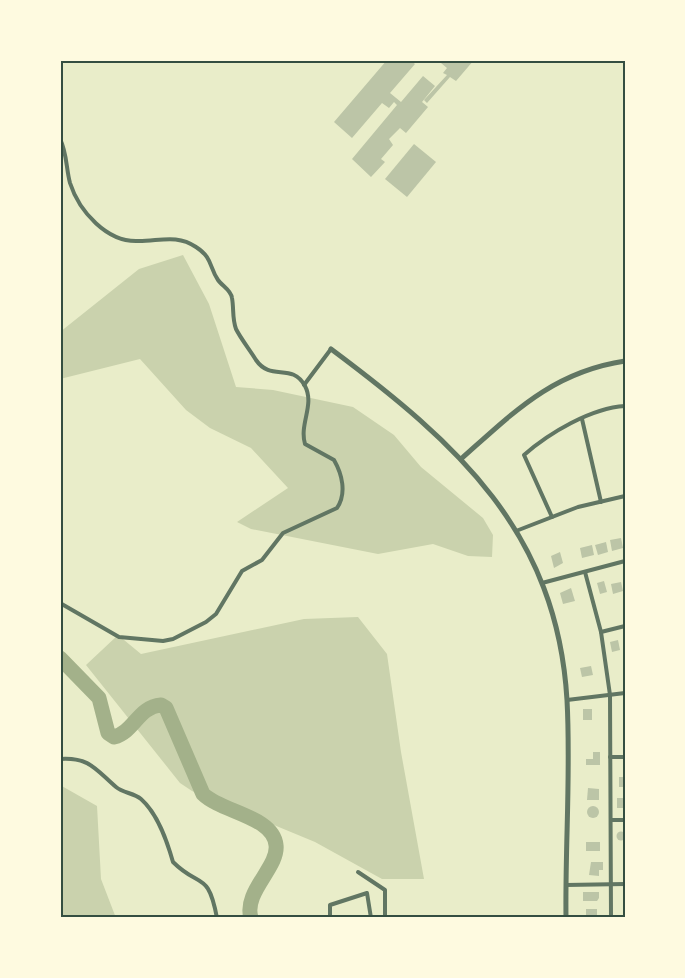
<svg xmlns="http://www.w3.org/2000/svg" width="685" height="978" viewBox="0 0 685 978" font-family="'Fira Sans',sans-serif">
  <style>
    .green { fill: #cad2ad }
    .lines { fill: none; stroke-linecap: round; stroke-linejoin: round }
    .river { stroke: #a3b18a; stroke-width: 15 }
    .building { fill: #bcc5a7 }
    .minor { stroke: #617663; stroke-width: 4 }
    .tertiary { stroke: #617663; stroke-width: 5 }
    .neatline { fill: none; stroke: #344e41; stroke-width: 2 }
  </style>
  <rect width="100%" height="100%" fill="#e9edc9"/>
  <g class="green">
    <polygon points="183,255 209,304 236,387 273,390 353,407 394,435 421,467 483,518 493,535 492,557 468,556 433,544 378,554 251,529 237,522 288,488 251,448 210,428 186,410 140,359 60,379 60,332 139,269"/>
    <polygon points="358,617 387,654 401,752 424,879 382,879 315,842 192,791 180,783 86,665 118,635 141,654 304,619"/>
    <polygon points="60,785 97,806 101,879 116,918 60,918"/>
  </g>
  <g class="lines">
    <path class="river" d="M60,658L99,698L108,733L114,737C134,732 138,707 161,705L166,708L203,794C221,812 273,816 276,845C279,867 243,892 251,918"/>
  </g>
  <g class="building">
    <polygon points="387,60 410,60 415,64 390,93 401,102 423,76 435,86 422,102 428,107 406,133 400,128 389,139 393,145 381,159 385,162 371,177 352,159 397,105 394,102 389,108 382,103 352,138 334,122"/>
    <polygon points="444,60 474,60 456,81 450,77 427,103 424,100 447,75 443,73 447,68 441,63"/>
    <polygon points="414,144 436,162 407,197 385,179"/>
    <polygon points="621,538 623,548 612,551 610,540"/>
    <polygon points="606,542 608,552 598,555 595,545"/>
    <polygon points="592,545 594,555 582,558 580,548"/>
    <polygon points="560,552 563,563 554,568 551,556"/>
    <polygon points="604,581 607,592 600,594 597,583"/>
    <polygon points="621,582 623,591 613,594 611,584"/>
    <polygon points="571,588 575,601 563,604 560,593"/>
    <polygon points="618,640 620,650 612,652 610,642"/>
    <polygon points="591,666 593,675 582,677 580,668"/>
    <rect x="583" y="709" width="9" height="11"/>
    <polygon points="593,752 600,752 600,765 586,765 586,759 593,759"/>
    <rect x="619" y="777" width="6" height="10"/>
    <polygon points="588,788 599,789 599,800 587,800"/>
    <rect x="617" y="798" width="8" height="10"/>
    <circle cx="593" cy="812" r="6"/>
    <circle cx="621" cy="836" r="4.5"/>
    <rect x="586" y="842" width="14" height="9"/>
    <polygon points="591,862 603,862 603,870 599,870 599,876 589,875"/>
    <polygon points="583,892 599,892 599,898 597,901 583,901"/>
    <rect x="586" y="909" width="11" height="8"/>
  </g>
  <g class="lines">
    <g class="minor">
      <path d="M60,139C67,153 66,168 70,183C79,211 107,243 139,241C160,241 177,234 196,247C213,258 209,267 218,280C222,286 231,290 232,298C234,309 232,318 236,329C241,339 250,350 256,360C271,382 292,362 305,386C315,405 299,424 305,444L334,460C342,474 347,493 337,508L283,533L262,560L242,571L216,614L206,622L173,639L163,641L119,637L60,603"/>
      <polyline points="304,385 331,349"/>
      <polyline points="582,419 601,502"/>
      <path d="M552,517L524,455C549,433 591,408 625,406"/>
      <polyline points="516,531 578,507 625,496"/>
      <polyline points="585,572 601,632 610,695 611,918"/>
      <polyline points="542,583 625,561"/>
      <polyline points="601,632 625,626"/>
      <polyline points="567,700 625,693"/>
      <polyline points="610,757 625,757"/>
      <path d="M60,759C90,757 96,770 116,787C123,793 134,793 141,799C158,814 167,841 173,862C200,889 208,870 217,918"/>
      <polyline points="611,820 625,820"/>
      <polyline points="358,872 385,890 385,918"/>
      <polyline points="566,885 625,884"/>
      <polyline points="330,918 330,905 367,893 371,918"/>
    </g>
    <g class="tertiary">
      <path d="M331,349C457,443 557,532 567,700C571,772 565,846 566,918"/>
      <path d="M461,459C513,413 552,372 625,361"/>
    </g>
  </g>
  <rect width="685" height="978" fill="none" stroke="#fefae0" stroke-width="123"/>
  <rect x="62" y="62" width="562" height="854" class="neatline"/>
</svg>
